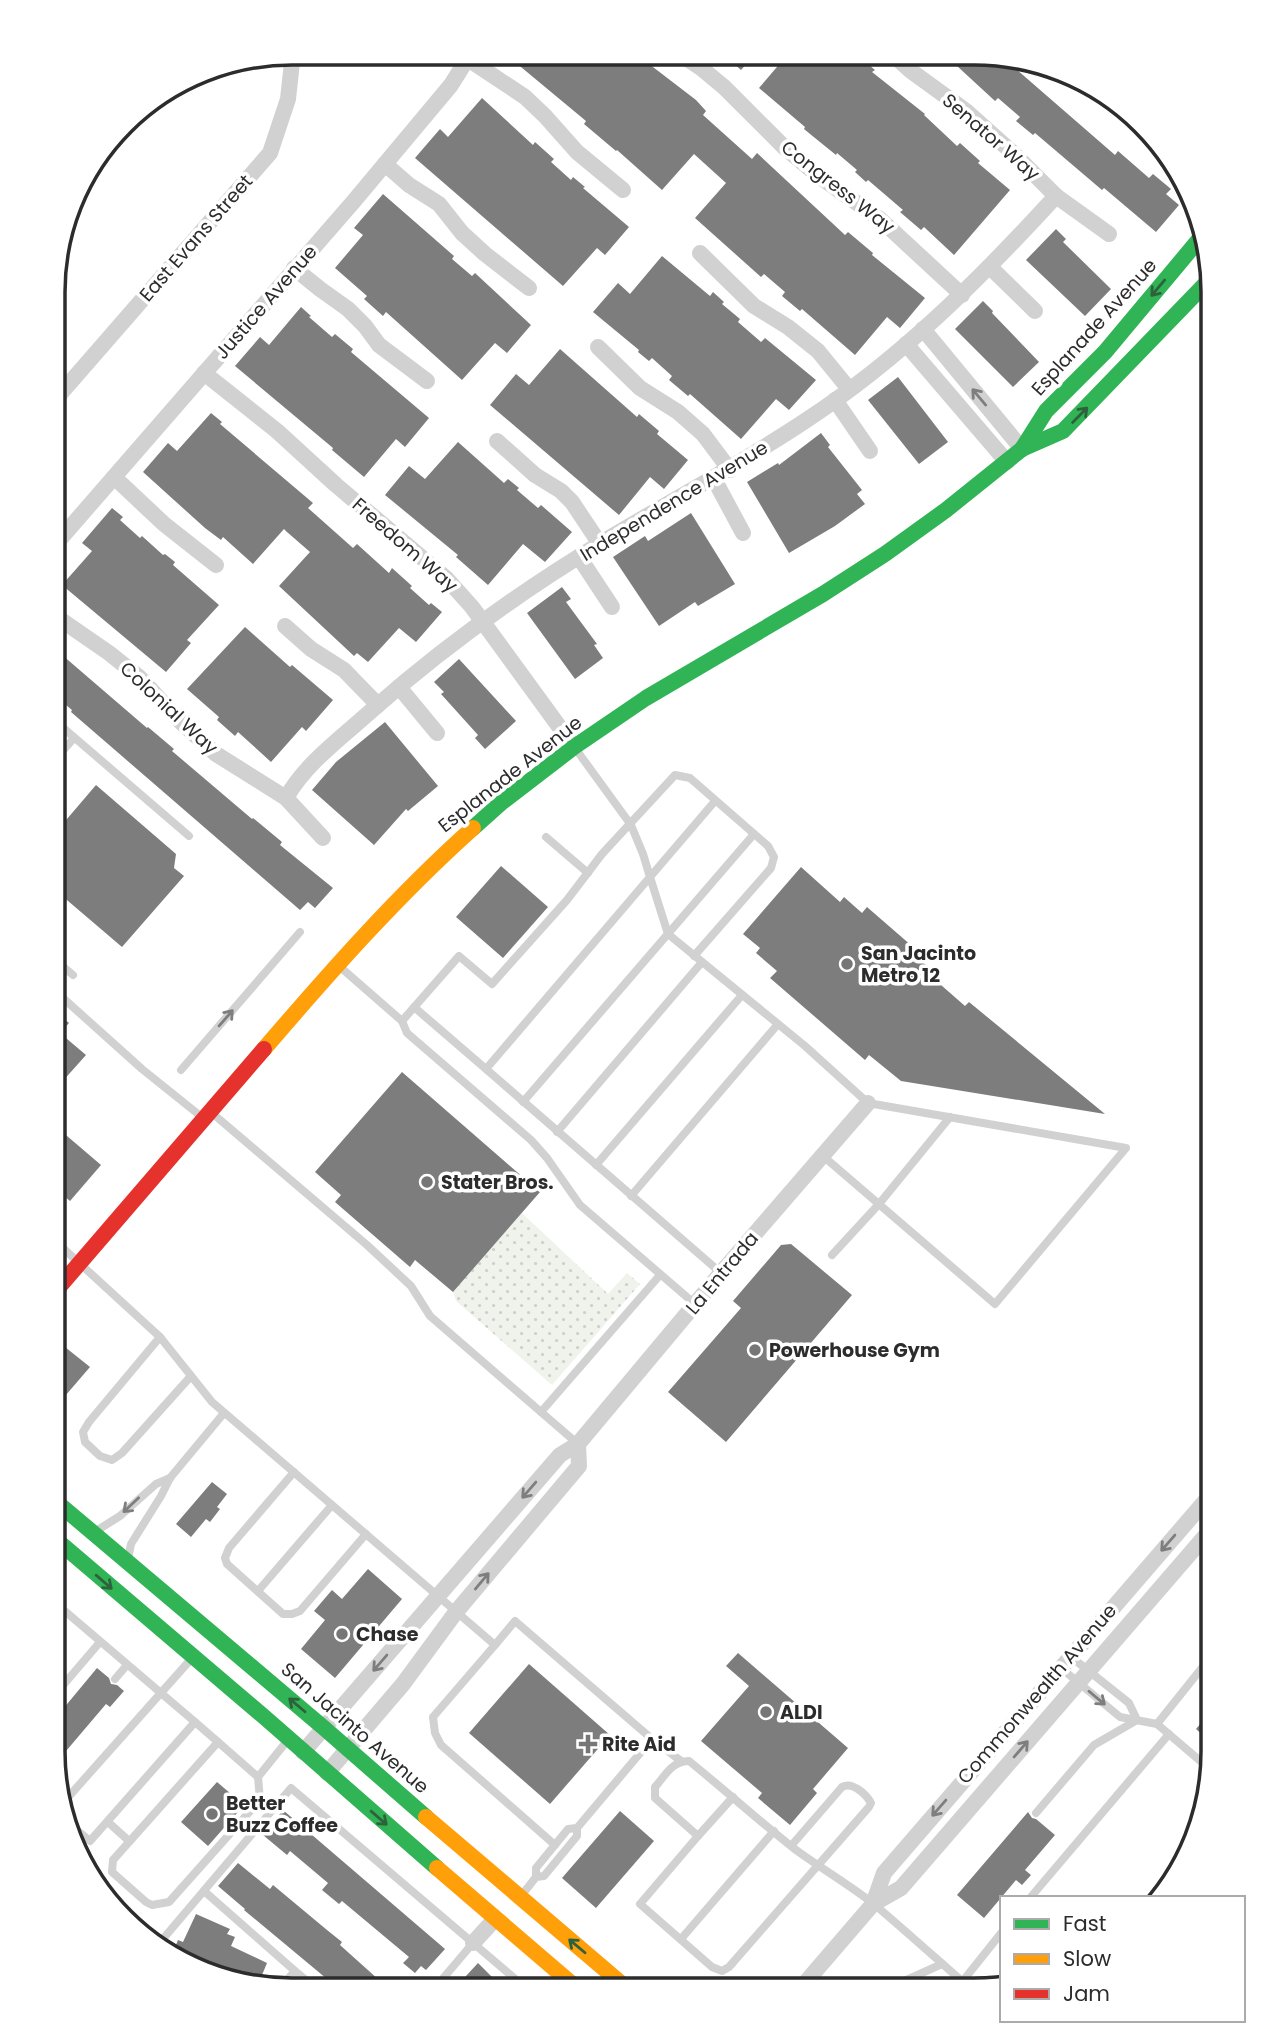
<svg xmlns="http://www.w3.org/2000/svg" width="1266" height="2043" viewBox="0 0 1266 2043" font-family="Poppins,sans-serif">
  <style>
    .grass { fill: url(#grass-dots) }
    .building { fill: #7d7d7d }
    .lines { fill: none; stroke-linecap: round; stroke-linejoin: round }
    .lane { stroke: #d1d1d1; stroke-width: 8 }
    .street { stroke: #d1d1d1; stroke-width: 16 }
    .fast { stroke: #30b455; stroke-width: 16 }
    .slow { stroke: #ff9f0a; stroke-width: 16 }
    .jam { stroke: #e5322d; stroke-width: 16 }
    .oneway { stroke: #2e623c }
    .oneway2 { stroke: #7e7e7e }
    .poi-dot { fill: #767676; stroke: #fff; stroke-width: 2.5 }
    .labels { text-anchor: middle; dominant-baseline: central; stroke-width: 7; stroke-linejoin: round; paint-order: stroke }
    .street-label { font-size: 19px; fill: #2c2c2c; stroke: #fff }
    .poi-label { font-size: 19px; font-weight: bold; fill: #2c2c2c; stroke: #fff; text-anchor: start }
    .rim { fill: none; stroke: #2c2c2c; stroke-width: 3.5 }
  </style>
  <defs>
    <pattern id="grass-dots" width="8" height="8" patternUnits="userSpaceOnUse" patternTransform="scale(1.75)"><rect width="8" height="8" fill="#f0f3eb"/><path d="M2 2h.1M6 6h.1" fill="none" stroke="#ced0ca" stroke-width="1.8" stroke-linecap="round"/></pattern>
  </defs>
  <rect width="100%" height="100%" fill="#fff"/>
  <polygon class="grass" points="522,1213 608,1294 627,1273 640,1284 552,1385 456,1301 453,1292"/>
  <g class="building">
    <polygon points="504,53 636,54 696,100 706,111 703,115 752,159 757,153 845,235 848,232 873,253 872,255 925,298 900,328 887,317 855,355 802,309 800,311 782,296 785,292 764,274 761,277 695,218 726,183 694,154 662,190 617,150 616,151 584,124 586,121"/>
    <polygon points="723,54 755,54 741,70"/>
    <polygon points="788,54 853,54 861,62 863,60 875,70 872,72 925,114 924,115 957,146 960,143 980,161 978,163 1010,190 954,255 924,227 921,230 900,212 903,210 868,180 866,182 855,172 857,170 837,153 836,155 815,138 804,129 805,127 759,88"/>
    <polygon points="944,54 995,55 1007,65 1009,63 1115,155 1118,151 1149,178 1153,174 1171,189 1166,194 1179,205 1156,232 1104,188 1102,190 1035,133 1033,135 1016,121 1020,117 998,98 995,101"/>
    <polygon points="482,98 533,145 535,142 554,159 551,162 571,180 573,177 585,187 583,188 629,227 605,255 597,248 563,286 415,158 440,129 448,137"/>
    <polygon points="383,194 454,256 452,259 472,276 475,273 531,325 507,353 495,343 462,380 386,312 383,316 364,299 367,296 335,268 363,235 354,228"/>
    <polygon points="1056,229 1066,239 1063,242 1111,289 1085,316 1026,260"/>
    <polygon points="662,256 710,296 713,292 724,302 722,304 740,319 738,322 761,342 765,338 816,380 789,410 776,399 741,439 690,394 688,396 669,380 672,376 652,358 649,361 638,352 639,350 593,312 618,283 630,294"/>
    <polygon points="983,301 993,311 992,313 1039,362 1013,387 955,329"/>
    <polygon points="301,307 311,316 309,317 332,337 335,334 353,349 351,352 429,418 405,447 396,439 364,477 332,450 333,448 235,366 260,337 269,345"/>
    <polygon points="560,349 637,417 639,414 659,431 657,434 688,460 664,489 650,477 619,515 490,405 516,374 529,385"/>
    <polygon points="898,377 948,442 919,464 868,400"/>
    <polygon points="211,413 222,422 220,424 313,503 308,508 353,548 357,544 389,573 392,568 412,586 410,588 429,605 431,603 442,612 416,642 399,628 368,662 357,653 354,656 279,586 310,552 287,532 284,529 253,564 223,537 221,540 205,528 143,472 168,443 177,451"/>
    <polygon points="821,433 830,445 828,447 862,490 857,494 865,504 835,526 789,553 747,482 778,463 779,465"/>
    <polygon points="458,442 504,483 508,479 519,488 517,490 538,508 541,505 572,532 545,562 523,544 488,585 456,557 458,555 385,495 409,466 425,479"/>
    <polygon points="112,508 123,517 120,520 140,538 142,536 163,555 165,554 175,562 173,565 219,605 187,640 191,643 166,672 62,585 92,551 82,543"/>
    <polygon points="691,513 735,584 698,606 695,602 659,626 613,557 645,536 648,541"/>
    <polygon points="562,587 571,599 566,602 597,644 594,645 603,658 575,679 527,613"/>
    <polygon points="245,627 290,667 292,665 333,700 306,731 302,727 271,762 238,732 235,736 217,720 219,717 187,689"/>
    <polygon points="54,648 147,728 148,727 174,749 172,751 252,819 253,818 276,837 282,842 280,845 333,888 315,908 308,902 300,910 71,712 72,710 54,695"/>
    <polygon points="459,659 516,721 485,749 475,738 478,735 441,694 444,692 434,682"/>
    <polygon points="385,722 438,786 408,811 406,809 374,845 312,790 336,762"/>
    <polygon points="96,785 176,854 174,868 184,876 122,947 54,889 54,844 57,840 55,833"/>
    <polygon points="501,866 548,907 503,958 456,917"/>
    <polygon points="801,867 840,902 844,897 862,913 867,907 920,953 916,957 937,974 933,978 965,1006 969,1002 1105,1114 901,1081 869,1055 865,1060 770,978 777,971 756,953 760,948 743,934"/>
    <polygon points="53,1009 69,1023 60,1033 86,1055 53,1092"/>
    <polygon points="402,1072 540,1192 453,1292 415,1260 410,1267 335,1202 341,1195 315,1172"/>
    <polygon points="53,1124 101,1165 70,1201 53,1187"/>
    <polygon points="791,1244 852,1295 726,1442 668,1392 741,1308 733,1301 781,1245"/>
    <polygon points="65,1347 90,1367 53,1410 53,1361"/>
    <polygon points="212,1482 227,1494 217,1507 220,1509 210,1522 206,1519 191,1537 176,1524"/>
    <polygon points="368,1569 402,1599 335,1678 301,1649 325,1620 314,1611 332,1590 342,1599"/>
    <polygon points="738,1653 848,1748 813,1789 817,1793 790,1825 758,1798 762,1793 701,1741 749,1686 726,1666"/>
    <polygon points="529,1664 610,1735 550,1804 469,1733"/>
    <polygon points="97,1668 109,1678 111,1684 117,1685 124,1691 110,1707 106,1704 55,1764 52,1751 53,1721"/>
    <polygon points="1213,1709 1213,1744 1196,1729"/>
    <polygon points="217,1782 244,1805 208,1846 181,1822"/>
    <polygon points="283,1810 445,1949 426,1970 421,1966 415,1973 403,1963 409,1957 342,1901 339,1904 322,1890 328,1883 290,1851 287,1855 263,1835"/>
    <polygon points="620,1811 654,1841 596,1908 562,1878"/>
    <polygon points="1028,1812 1032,1818 1036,1819 1055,1835 1025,1870 1031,1875 1022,1885 1016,1880 984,1918 957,1895"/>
    <polygon points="238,1863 270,1889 273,1885 327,1930 342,1942 340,1945 389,1989 339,1989 244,1910 245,1909 218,1886"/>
    <polygon points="196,1914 230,1929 227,1934 235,1937 231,1946 267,1963 257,1987 173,1952 178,1940 183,1942"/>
    <polygon points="478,1963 497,1982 506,1989 454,1989"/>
  </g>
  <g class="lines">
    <g class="lane">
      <polyline points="54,720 189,836"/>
      <polyline points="575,748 631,825 643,854 650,877"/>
      <polyline points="54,761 74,738"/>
      <polyline points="546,837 588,873"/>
      <polyline points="650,877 715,801"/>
      <polyline points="54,959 73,975"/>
      <polyline points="339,966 402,1021 459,956 492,984 567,900 602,854 675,775 690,778 768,846 774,857 771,868 694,956"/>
      <polyline points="54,990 142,1069 203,1118"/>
      <polyline points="414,1007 486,1069"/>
      <polyline points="402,1021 407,1033 531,1140 547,1158 580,1205 695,1304"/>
      <polyline points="181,1070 300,932"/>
      <polyline points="523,1102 754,834"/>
      <polyline points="212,1113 367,1245 411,1286 430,1316 578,1444"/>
      <polyline points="557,1132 702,962"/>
      <polyline points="596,1165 742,995"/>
      <polyline points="631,1196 778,1024"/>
      <polyline points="53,1239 160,1337 212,1402 495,1645 515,1621 652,1739 577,1828"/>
      <polyline points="832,1255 879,1204 950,1117"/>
      <polyline points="721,1273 486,1069 650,877 668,934 805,1046 868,1103 1126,1148 995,1304 823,1156"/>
      <polyline points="160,1337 89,1422 83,1432 85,1442 100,1456 112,1460 122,1453 191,1376"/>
      <polyline points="541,1412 660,1275"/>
      <polyline points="294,1472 229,1548 225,1558 227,1564 283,1614 292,1614 300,1611 366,1534"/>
      <polyline points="96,1531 120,1516 156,1484 170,1478"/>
      <polyline points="128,1559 131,1544 161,1496 170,1478 224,1413"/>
      <polyline points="258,1591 332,1505"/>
      <polyline points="53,1601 195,1722 90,1841 66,1821"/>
      <polyline points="495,1645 433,1717 435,1733 441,1745 555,1845"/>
      <polyline points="1070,1656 1129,1703 1137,1720"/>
      <polyline points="1061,1668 1120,1717 1157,1724 1212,1771"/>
      <polyline points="115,1679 127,1665"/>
      <polyline points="53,1697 100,1642"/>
      <polyline points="195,1722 218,1742"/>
      <polyline points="1157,1724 1213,1654"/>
      <polyline points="652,1739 681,1761"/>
      <polygon points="218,1742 258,1777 260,1800 169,1902 152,1905 146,1902 112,1872 113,1860"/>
      <polyline points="258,1777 287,1741"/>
      <polyline points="63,1803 192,1658"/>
      <polyline points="1036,1813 1094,1745 1137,1720"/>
      <polyline points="108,1822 129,1841"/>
      <polyline points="698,1836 733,1797"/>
      <path d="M791,1846L842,1787C852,1781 866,1794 871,1803L869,1807L729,1967L722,1971L712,1967L640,1904L698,1836L655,1798V1787C665,1776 672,1761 689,1761C725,1790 759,1821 796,1850C822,1869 850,1885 875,1905C908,1933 940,1962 972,1990"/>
      <polyline points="204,1891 295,1971"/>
      <polyline points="521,1896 536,1877 544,1876 577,1836 577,1828 568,1829 536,1868 536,1877"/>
      <polyline points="1030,1898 1169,1734"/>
      <polyline points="681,1939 774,1831"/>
      <polyline points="157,1946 291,1788 527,1989"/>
      <polyline points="279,1989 295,1971 317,1989"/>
      <polyline points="434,1989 473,1943"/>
      <polyline points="889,1990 893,1986 942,1964"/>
      <polyline points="960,1990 962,1982 1002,1932"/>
    </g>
    <g class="street">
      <polyline points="680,54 701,68 724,87 784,147 820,177 881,220 962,295"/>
      <polyline points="892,54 911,71 966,111 1013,153 1056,196 1109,234"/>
      <polyline points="468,59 525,97 545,116 577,152 623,190"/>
      <polyline points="385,164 409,185 439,204 462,233 485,254 529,288"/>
      <polyline points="700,253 754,306 788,327 818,351 849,389"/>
      <polyline points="990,267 1035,311"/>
      <polyline points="294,268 320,289 348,309 365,326 379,345 427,381"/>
      <polyline points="923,329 1022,449"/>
      <polyline points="906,344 1007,462"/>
      <polyline points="598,347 640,388 678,412 703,434 730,470"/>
      <polyline points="204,373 277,431 336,485 446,578 472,607 574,747"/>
      <polyline points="835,400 870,451"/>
      <polyline points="54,401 270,153 288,99 293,53"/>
      <polyline points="497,441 535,475 561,491 572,502 600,544"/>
      <polyline points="114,477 164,524 216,565"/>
      <polyline points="714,479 743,533"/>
      <polyline points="54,546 354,201 451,85 471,53"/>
      <polyline points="579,557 612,607"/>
      <polyline points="54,615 109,653 139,677 181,722 216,754 286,798 323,838"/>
      <polyline points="285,626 311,649 344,670 378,705"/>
      <polyline points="399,687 437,733"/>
      <path d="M286,798C306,763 341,738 371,711C441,649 520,592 601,543C669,502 739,465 805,421C900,359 980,279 1056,196"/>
      <polyline points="303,1752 560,1455 578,1444 721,1273 868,1103"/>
      <polyline points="327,1773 403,1684 456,1612 579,1466 578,1444"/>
      <polyline points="873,1904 884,1873 1213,1492"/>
      <polyline points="473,1943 495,1919"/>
      <polyline points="799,1990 873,1904 901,1888 1213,1527"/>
    </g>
    <g class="fast">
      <polyline points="1022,449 1046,411 1105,352 1202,236"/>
      <polyline points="473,828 501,803 574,747 646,698 823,594 885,554 946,510 1022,449 1063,431 1211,278"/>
      <polyline points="53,1499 324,1728 426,1817"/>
      <polyline points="53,1537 262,1715 437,1868"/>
    </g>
    <g class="slow">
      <path d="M264,1049C330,972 397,896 473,828"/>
      <polyline points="426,1817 629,1990"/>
      <polyline points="437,1868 578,1989"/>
    </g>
    <polyline class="jam" points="53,1294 264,1049"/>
  </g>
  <defs><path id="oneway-shaft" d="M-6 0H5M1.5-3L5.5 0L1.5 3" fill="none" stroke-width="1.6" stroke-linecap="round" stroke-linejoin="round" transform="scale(1.75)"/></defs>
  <g class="oneway">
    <use href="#oneway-shaft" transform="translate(1158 288) rotate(130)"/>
    <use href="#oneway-shaft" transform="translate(1080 415) rotate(-45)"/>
    <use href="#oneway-shaft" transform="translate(104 1582) rotate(41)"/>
    <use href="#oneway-shaft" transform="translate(297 1705) rotate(-140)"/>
    <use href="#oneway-shaft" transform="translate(379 1818) rotate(41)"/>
    <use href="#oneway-shaft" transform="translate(577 1946) rotate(-140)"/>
  </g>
  <g class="oneway2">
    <use href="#oneway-shaft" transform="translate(979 397) rotate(-130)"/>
    <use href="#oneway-shaft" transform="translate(226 1018) rotate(-49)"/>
    <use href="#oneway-shaft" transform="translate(529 1490) rotate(131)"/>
    <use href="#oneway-shaft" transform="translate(131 1505) rotate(137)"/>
    <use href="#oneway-shaft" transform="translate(1168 1543) rotate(131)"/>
    <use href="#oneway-shaft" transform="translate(482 1581) rotate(-50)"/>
    <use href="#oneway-shaft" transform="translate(380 1663) rotate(131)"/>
    <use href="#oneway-shaft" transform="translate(1097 1698) rotate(40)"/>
    <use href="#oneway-shaft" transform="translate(1021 1749) rotate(-49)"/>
    <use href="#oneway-shaft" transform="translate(939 1808) rotate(131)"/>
  </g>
  <g class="poi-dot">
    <circle cx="847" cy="964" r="7"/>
    <circle cx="427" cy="1182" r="7"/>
    <circle cx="755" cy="1350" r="7"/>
    <circle cx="342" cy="1634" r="7"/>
    <circle cx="766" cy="1712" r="7"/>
    <path d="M584.5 1733.5h7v7h7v7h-7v7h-7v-7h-7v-7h7z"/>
    <circle cx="212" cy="1814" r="7"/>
  </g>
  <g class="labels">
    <g class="street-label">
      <text transform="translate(991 137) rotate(41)">Senator Way</text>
      <text transform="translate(838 187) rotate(38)">Congress Way</text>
      <text transform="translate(196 238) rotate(-49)">East Evans Street</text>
      <text transform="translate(266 302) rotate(-49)">Justice Avenue</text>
      <text transform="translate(1094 327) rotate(-48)">Esplanade Avenue</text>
      <text transform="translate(674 501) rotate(-31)">Independence Avenue</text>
      <text transform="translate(405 545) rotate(41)">Freedom Way</text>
      <text transform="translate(169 708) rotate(43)">Colonial Way</text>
      <text transform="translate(510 774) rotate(-38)">Esplanade Avenue</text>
      <text transform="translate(722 1273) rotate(-50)">La Entrada</text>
      <text transform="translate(1037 1694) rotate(-49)">Commonwealth Avenue</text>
      <text transform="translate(355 1728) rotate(41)">San Jacinto Avenue</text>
    </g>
    <g class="poi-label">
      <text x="861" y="953">San Jacinto<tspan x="861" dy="22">Metro 12</tspan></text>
      <text x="441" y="1182">Stater Bros.</text>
      <text x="769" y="1350">Powerhouse Gym</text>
      <text x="356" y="1634">Chase</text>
      <text x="780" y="1712">ALDI</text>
      <text x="602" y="1744">Rite Aid</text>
      <text x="226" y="1803">Better<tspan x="226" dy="22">Buzz Coffee</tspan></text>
    </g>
  </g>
  <path d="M0 0H1266V2043H0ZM292 65H974A227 227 0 0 1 1201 292V1751A227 227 0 0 1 974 1978H292A227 227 0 0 1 65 1751V292A227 227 0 0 1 292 65Z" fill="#fff" fill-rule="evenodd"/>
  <path class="rim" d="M292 65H974A227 227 0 0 1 1201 292V1751A227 227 0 0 1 974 1978H292A227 227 0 0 1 65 1751V292A227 227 0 0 1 292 65Z"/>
  <rect x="1000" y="1896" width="245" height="126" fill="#ffffff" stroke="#ababab" stroke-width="2"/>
  <rect x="1014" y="1919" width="35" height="10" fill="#30b455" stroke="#ababab" stroke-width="2"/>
  <text x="1063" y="1931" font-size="21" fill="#2c2c2c">Fast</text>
  <rect x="1014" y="1954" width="35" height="10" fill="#ff9f0a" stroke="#ababab" stroke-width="2"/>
  <text x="1063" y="1966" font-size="21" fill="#2c2c2c">Slow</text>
  <rect x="1014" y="1989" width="35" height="10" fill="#e5322d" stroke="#ababab" stroke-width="2"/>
  <text x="1063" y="2001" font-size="21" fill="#2c2c2c">Jam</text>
</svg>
